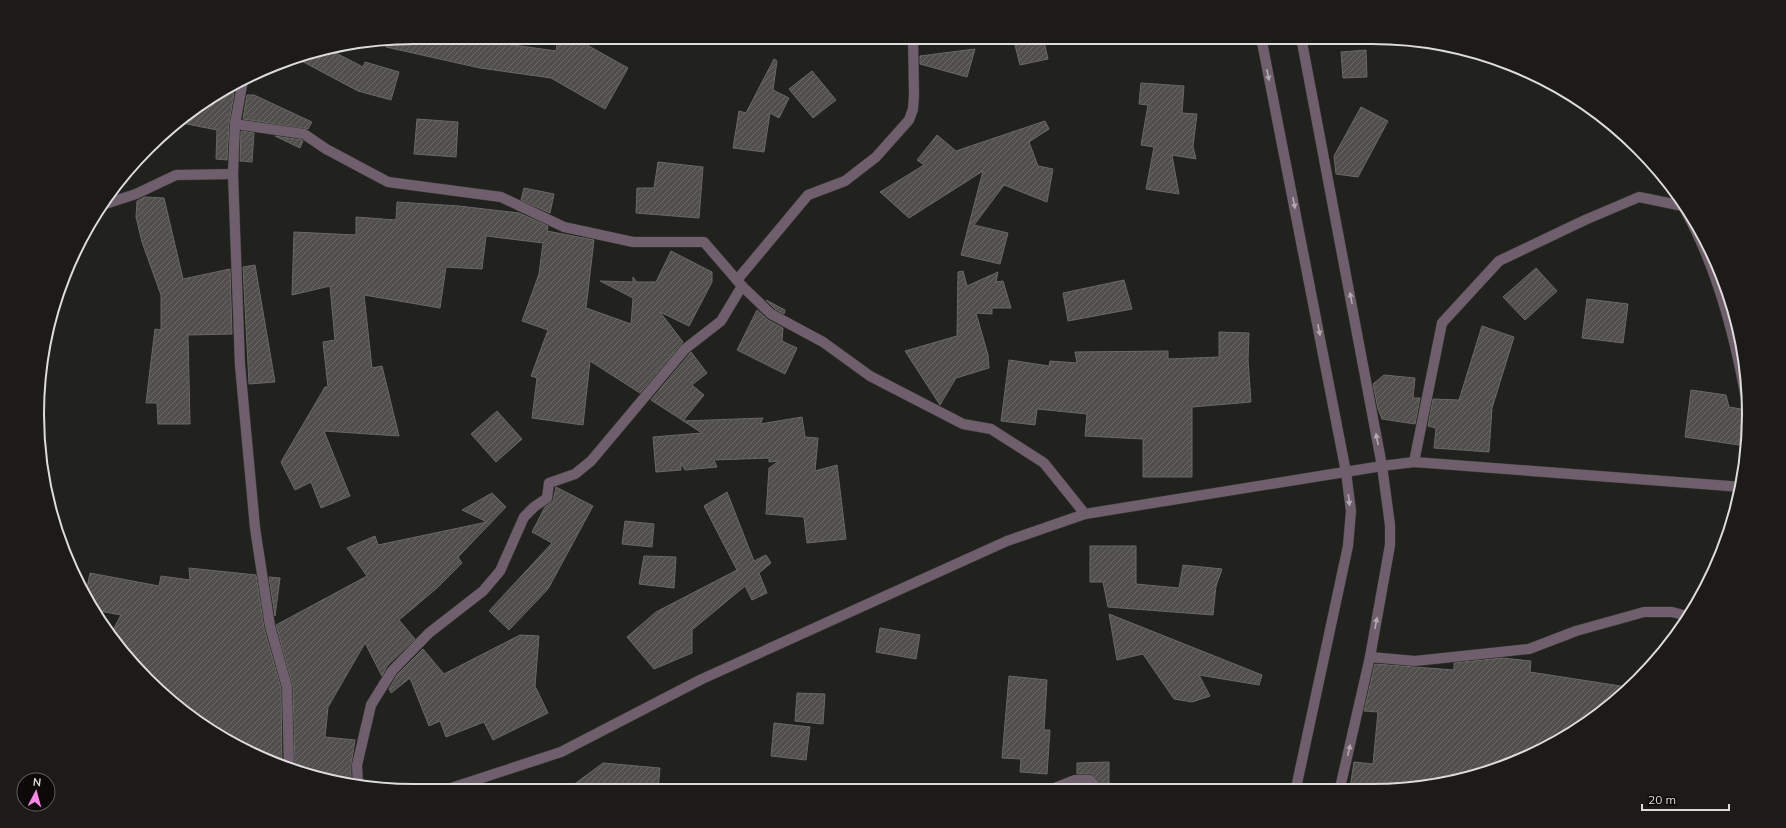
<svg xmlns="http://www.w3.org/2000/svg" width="1786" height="828" viewBox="0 0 1786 828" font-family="Mulish,sans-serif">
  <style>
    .building { fill: url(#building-hatch); stroke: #696865 }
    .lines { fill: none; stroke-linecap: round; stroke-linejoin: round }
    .minor-casing { stroke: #3b3b38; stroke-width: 11 }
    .minor { stroke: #6f5f6c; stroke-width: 10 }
    .oneway { fill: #b1aaae }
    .rim { fill: none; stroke: #dddcda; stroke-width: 2 }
  </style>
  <defs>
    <pattern id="building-hatch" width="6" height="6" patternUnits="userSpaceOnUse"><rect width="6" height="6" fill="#504f4c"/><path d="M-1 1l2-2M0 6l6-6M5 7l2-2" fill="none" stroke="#696865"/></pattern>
  </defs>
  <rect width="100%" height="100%" fill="#21211e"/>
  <g class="building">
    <polygon points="414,37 506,37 506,44 556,51 558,37 588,39 587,45 628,68 605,109 551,78 480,68 386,47 386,42"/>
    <polygon points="1013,37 1043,37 1048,59 1020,65"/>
    <polygon points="975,49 967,77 920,64 920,56"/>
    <polygon points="1366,50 1367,77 1343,78 1341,52"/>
    <polygon points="332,51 363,67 365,62 399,72 391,100 358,91 294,57"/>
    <polygon points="774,59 777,61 773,90 789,98 779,118 770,113 764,152 733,148 739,111 746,113"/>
    <polygon points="812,71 836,100 813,118 789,89"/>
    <polygon points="1141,83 1184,86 1182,113 1197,114 1193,146 1196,159 1172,155 1179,194 1146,189 1154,147 1141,145 1148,105 1139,104"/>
    <polygon points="219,92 234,93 229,124 227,160 216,159 217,130 177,122"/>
    <polygon points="247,95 254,95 312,122 308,129 243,119"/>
    <polygon points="1361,107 1388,121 1358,177 1336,174 1334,156"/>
    <polygon points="417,119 458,122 456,157 414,154"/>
    <polygon points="1045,121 1049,129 1029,142 1038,166 1053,169 1047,202 1004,185 974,225 1008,233 1000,264 961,255 983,171 909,218 880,192 924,165 917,160 937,135 956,151"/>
    <polygon points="241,131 254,133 252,162 240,161"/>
    <polygon points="275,136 302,140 303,141 300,148"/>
    <polygon points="658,162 703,167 699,218 636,213 637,188 654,188"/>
    <polygon points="524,188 554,194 550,213 521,200"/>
    <polygon points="145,197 164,198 183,279 230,269 232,334 188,335 190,424 158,424 157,403 146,403 155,329 161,330 161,295 142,242 136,217 137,201"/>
    <polygon points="397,202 459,206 519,213 548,226 547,231 594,240 586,308 631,324 633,298 600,281 633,282 633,277 637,282 656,282 671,251 712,272 712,282 689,326 660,312 683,342 640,393 590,361 583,425 532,418 537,378 531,376 548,330 522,321 539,274 543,243 486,236 482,269 446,267 440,308 364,295 372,368 382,366 399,436 324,431 350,496 321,508 311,482 295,490 281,462 325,387 328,387 323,342 335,340 330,286 292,295 294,232 356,235 356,217 396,220"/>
    <polygon points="255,265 275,382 249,384 243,267"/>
    <polygon points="1536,268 1557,291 1525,320 1503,297"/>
    <polygon points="963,271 967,286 998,272 996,282 1003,281 1011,308 992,308 992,314 976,313 988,355 989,368 956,378 940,405 905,351 957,336 958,272"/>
    <polygon points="1124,280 1132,309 1068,321 1063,293"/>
    <polygon points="1587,299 1628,304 1623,343 1582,338"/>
    <polygon points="766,300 785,310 784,314 775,309"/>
    <polygon points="757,310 768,320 783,328 782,341 797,348 785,374 737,350"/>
    <polygon points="1482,326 1514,337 1492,408 1489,452 1434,448 1436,428 1428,426 1433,399 1459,400"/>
    <polygon points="1219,332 1249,333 1248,360 1251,402 1192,407 1192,477 1143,477 1143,439 1085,436 1087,414 1037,409 1035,425 1001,421 1009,360 1049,366 1050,361 1077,363 1075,352 1168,351 1168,359 1219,357"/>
    <polygon points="691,352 707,373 692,385 704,395 683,421 763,418 760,424 802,417 805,437 818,438 815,471 837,465 846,539 807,543 804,517 766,514 769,468 779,461 769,462 769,458 714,460 717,467 685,470 681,463 681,470 656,472 653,437 702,433 651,400"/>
    <polygon points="1384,375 1415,378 1413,398 1420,398 1415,424 1382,419 1378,409 1373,384"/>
    <polygon points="1691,390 1726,395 1729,407 1741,409 1743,417 1739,445 1685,437"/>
    <polygon points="497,411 522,439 496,462 471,434"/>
    <polygon points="556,487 593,506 548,589 509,630 489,611 552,543 532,532 545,507 553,501"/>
    <polygon points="727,492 754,561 766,555 771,563 759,573 767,593 752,600 745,586 692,630 692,653 654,669 627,637 656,612 737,570 704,506"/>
    <polygon points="492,493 506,507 458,557 462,563 437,588 399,620 415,639 387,666 382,676 365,643 328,707 325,737 355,740 351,765 351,785 341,784 295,770 293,687 276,625 367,576 347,548 375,536 378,545 487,522 462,510"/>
    <polygon points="625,521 654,524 652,547 622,544"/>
    <polygon points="1090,546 1136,546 1136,584 1179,588 1183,565 1222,569 1216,586 1213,615 1108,607 1103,582 1090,582"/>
    <polygon points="644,556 676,557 674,588 639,584"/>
    <polygon points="189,568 256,575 264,628 281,688 282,766 270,762 166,698 112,632 121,615 94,610 85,598 90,573 159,586 161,576 190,580"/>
    <polygon points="269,577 280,578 275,616"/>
    <polygon points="1109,614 1262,675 1259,685 1199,675 1210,696 1192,702 1174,699 1143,654 1117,660"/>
    <polygon points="880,628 920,635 916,659 876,652"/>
    <polygon points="520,635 539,636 535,686 548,713 493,740 484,722 446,737 440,721 429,726 410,678 391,693 389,689 397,675 423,649 444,674"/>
    <polygon points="1502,658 1531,661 1530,672 1627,687 1602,713 1516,762 1421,788 1350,788 1354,762 1373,764 1378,712 1364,711 1375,664 1454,670 1454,663"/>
    <polygon points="1009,676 1047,680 1044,730 1050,730 1047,774 1020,772 1021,759 1002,758"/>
    <polygon points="797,693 825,694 823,724 795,721"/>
    <polygon points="774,723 810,727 806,760 771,756"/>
    <polygon points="1109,762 1109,787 1104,788 1092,774 1077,774 1077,763"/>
    <polygon points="603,763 660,768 658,790 565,791"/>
  </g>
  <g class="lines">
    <g class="minor-casing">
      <g id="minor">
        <polyline points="1261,37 1346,472 1351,511 1348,546 1296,788"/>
        <polyline points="1301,37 1382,466 1390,525 1390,545 1370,657 1340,788"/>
        <polyline points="243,80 235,124 233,174 240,365 255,528 270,626 287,687 289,768"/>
        <polyline points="235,124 304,134 326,149 388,182 501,197 564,227 633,242 704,242 742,286 771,314 823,342 870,376 963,424 991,429 1044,463 1085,514"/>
        <polyline points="105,204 136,194 176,175 233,174"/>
        <path d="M1683,206C1719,270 1737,344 1749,416"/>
        <polyline points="737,280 808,195 845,181 876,157 909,120 913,109 914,95 913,37"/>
        <polyline points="1414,462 1442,323 1499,261 1585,220 1639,197 1683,206 1686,205"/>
        <polyline points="1370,657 1415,661 1529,649 1576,631 1644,612 1672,612 1687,616"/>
        <polyline points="358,786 357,765 371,705 392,671 429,633 483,591 500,571 524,517 534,507 547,498 549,483 575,474 591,461 685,349 721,321 742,286"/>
        <polyline points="1052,789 1075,780 1090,780 1098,789"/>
        <polyline points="442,791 561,752 702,679 1007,541 1085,514 1382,466 1414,462 1742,487"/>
      </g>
    </g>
    <use href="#minor" class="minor"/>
  </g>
  <defs><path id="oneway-solid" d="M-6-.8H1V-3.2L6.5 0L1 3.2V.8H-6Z"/></defs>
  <g class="oneway">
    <use href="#oneway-solid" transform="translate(1268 75) rotate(79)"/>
    <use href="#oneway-solid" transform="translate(1294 203) rotate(79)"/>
    <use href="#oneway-solid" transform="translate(1351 298) rotate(-101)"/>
    <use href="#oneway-solid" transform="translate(1319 330) rotate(79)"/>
    <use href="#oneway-solid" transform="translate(1377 439) rotate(-101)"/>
    <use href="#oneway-solid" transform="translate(1349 500) rotate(83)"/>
    <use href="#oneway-solid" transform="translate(1376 623) rotate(-80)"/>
    <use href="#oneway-solid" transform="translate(1349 750) rotate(-77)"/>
  </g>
  <path d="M0 0H1786V828H0ZM414 44H1372A370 370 0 0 1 1742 414V414A370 370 0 0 1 1372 784H414A370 370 0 0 1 44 414V414A370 370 0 0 1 414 44Z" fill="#1c1b1a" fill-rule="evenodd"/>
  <path class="rim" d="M414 44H1372A370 370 0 0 1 1742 414V414A370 370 0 0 1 1372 784H414A370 370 0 0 1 44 414V414A370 370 0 0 1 414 44Z"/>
  <g transform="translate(36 792) rotate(6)"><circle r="19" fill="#0b0a09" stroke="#5f5e5d"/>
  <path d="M0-3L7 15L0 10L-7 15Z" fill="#fa87e7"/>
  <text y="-6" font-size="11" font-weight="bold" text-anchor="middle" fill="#dddcda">N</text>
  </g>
  <path d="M1642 804v6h87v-6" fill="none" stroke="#dddcda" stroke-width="2"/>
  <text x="1648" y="804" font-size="12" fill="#dddcda" stroke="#0b0a09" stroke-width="3" paint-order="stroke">20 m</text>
</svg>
